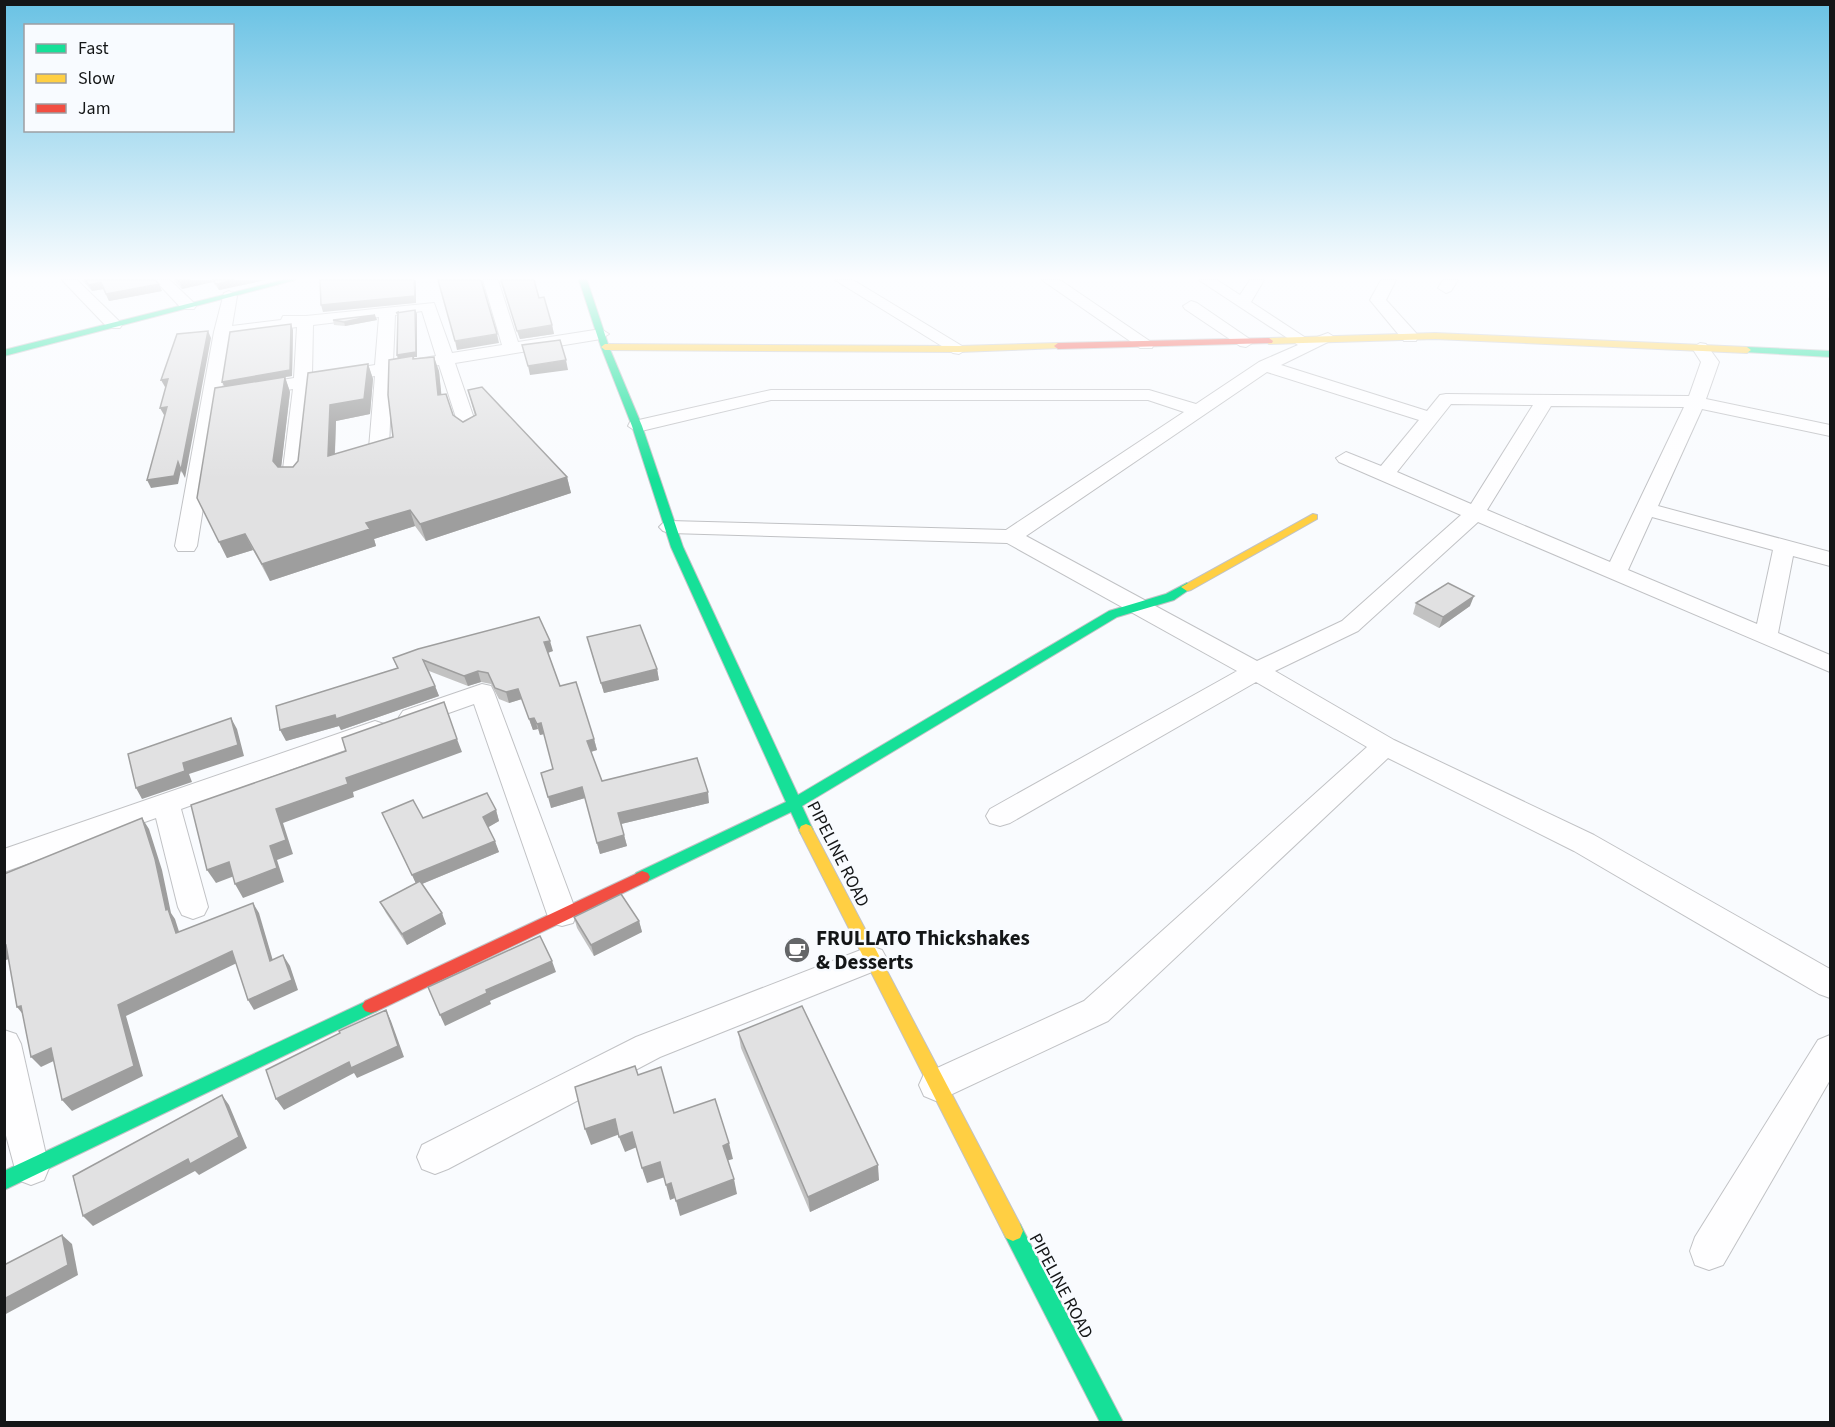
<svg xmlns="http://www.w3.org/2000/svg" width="1835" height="1427" viewBox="0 0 1835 1427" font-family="'Source Sans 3',sans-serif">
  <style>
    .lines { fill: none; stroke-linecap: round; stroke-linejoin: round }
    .street-casing { stroke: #c1c2c5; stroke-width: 2 }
    .fast-casing { stroke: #c1c2c5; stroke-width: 2 }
    .slow-casing { stroke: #c1c2c5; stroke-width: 2 }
    .jam-casing { stroke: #c1c2c5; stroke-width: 2 }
    .street { fill: #fefeff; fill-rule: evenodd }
    .fast { fill: #16e098; fill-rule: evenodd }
    .slow { fill: #ffcf43; fill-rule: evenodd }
    .jam { fill: #f24e42; fill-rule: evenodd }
    .wall { fill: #c2c2c2 }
    .shaded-wall { fill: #9e9e9e }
    .building { fill: #e1e1e2; stroke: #9e9e9e; stroke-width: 1.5 }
    .labels { text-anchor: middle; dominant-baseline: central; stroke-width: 5; stroke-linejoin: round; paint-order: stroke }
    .street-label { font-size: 18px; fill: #141617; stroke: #f8fbff }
    .near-poi-label { font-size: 21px; font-weight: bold; fill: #141617; stroke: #f8fbff; text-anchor: start }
  </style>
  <rect width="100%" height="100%" fill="#f9fbfe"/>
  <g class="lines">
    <g class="street-casing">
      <g id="street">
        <polygon points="62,280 77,280 120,322 122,325 120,328 108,328"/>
        <polygon points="155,280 170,280 194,303 196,306 194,309 182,309"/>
        <path d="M483,280H498L518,342L601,329L609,334L601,339L455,363L478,430L469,436L460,430L439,365L392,373L389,448L379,454L369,448L375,376L311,386L302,477L299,481H285L282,477L293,389L220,401L197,546L194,551H178L175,546L214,332L224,293L229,291L237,296L232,326L281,320L283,316H306L434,303L452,353L502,345ZM422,311L436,356L393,363L395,315ZM379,317L375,365L312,375L313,325ZM297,327L294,378L222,390L230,336Z"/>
        <polygon points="835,280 853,280 967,349 959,354 953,353"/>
        <polygon points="1042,280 1060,280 1154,344 1152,348 1140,348"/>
        <path d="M1199,280H1217L1240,295L1250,280H1264L1251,302L1309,340L1328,333L1336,338L1281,365L1427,411L1440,395L1446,394L1689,396L1701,362L1692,348L1700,343L1706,344L1719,362L1706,399L1830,425V436L1702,409L1658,506L1830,552V566L1793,556L1778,633L1830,655V672L1478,522L1358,631L1275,671L1394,740L1594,835L1830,969V998L1819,994L1574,851L1388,758L1108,1021L948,1096L936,1101L924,1096L919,1085L924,1074L1084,1001L1367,747L1256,682L1010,823L1000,826L990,823L986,816L990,809L1237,671L1007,543L670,533L663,531L659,527L663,523L670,521L1006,530L1184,412L1148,400H771L637,432L628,426L630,422L771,390H1149L1196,404L1259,362L1298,345ZM1267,372L1419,420L1381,466L1346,452L1336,458L1339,462L1461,515L1342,621L1257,661L1026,536ZM1451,404L1533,405L1471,504L1397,472ZM1551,406L1684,407L1610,562L1487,510ZM1652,517L1773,550L1757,624L1628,570Z"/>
        <polygon points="1381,280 1396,280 1386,300 1416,333 1418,337 1416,341 1404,341 1370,300"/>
        <polygon points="1443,280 1458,280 1451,291 1446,293 1438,288"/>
        <polygon points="1191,301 1197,303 1254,342 1246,347 1240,346 1185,309 1183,306"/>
        <polygon points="482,684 491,686 494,692 577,914 573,923 562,926 551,923 547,914 474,704 412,726 403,723 399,717 403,711"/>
        <polygon points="375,721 384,724 388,730 384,736 181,809 208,907 204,915 193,919 182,915 178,907 156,818 4,872 4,849"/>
        <polygon points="871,946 882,950 887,959 882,968 660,1057 448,1169 435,1174 422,1169 417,1157 422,1145 636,1037"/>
        <polygon points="4,1030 16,1034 21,1044 49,1168 44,1180 31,1185 18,1180 4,1128"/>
        <polygon points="1830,1035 1830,1080 1723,1265 1709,1270 1695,1265 1690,1251 1695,1237 1818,1040"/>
      </g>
    </g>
    <g class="fast-casing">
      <g id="fast">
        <polygon points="283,280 295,280 4,356 4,350"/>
        <polygon points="579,280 587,280 609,347 642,426 683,547 798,795 1109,611 1166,594 1187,583 1193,587 1174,600 1117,617 802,806 813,830 811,834 801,834 791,812 648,881 642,883 636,881 634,877 636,873 786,802 671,547 632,426 601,347"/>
        <polygon points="1747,347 1830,351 1830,357 1744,352 1744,348"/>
        <polygon points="371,999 377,1001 380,1006 377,1011 4,1190 4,1171"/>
        <polygon points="1013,1221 1020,1224 1123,1422 1100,1422 1006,1238 1003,1231 1006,1224"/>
      </g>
    </g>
    <g class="slow-casing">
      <g id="slow">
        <polygon points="1435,333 1747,347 1751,350 1747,353 1435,339 1269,344 1265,341 1269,338"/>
        <polygon points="1058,343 1061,344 1061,348 959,352 605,350 601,347 605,344 959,346"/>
        <polygon points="1313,514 1317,515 1317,519 1191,590 1187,591 1181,587"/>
        <polygon points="806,824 811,826 813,830 1020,1224 1023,1231 1020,1238 1013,1241 1006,1238 799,830 801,826"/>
      </g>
    </g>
    <g class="jam-casing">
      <g id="jam">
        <polygon points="1269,338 1273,341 1272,343 1058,349 1054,346 1058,343"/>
        <polygon points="642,871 648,873 650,877 648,881 377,1011 371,1013 365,1011 362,1006 365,1001"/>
      </g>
    </g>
    <use href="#street" class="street"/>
    <use href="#fast" class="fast"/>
    <use href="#slow" class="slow"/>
    <use href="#jam" class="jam"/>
  </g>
  <g class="wall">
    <polygon points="82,280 155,280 162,291 109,301 103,289 92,291"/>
    <polygon points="173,280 266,280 219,290 213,282 182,289"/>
    <polygon points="500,280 534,280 539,298 552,325 554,334 520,339"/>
    <polygon points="1830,294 1830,303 1828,299"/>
    <polygon points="415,310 417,314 417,357 414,357 414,359 439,371 441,394 453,415 463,422 475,416 468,390 567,477 571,493 426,541 415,526 374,539 376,546 270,581 253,550 227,558 197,498 224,386 222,382 293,330 292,376 285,377 290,392 281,467 293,467 298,461 368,364 373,379 370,414 336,421 335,454 393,437 398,359 397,317"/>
    <polygon points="333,320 377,320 345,326 334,325"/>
    <polygon points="1416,603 1470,606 1439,628 1413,614"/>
    <polygon points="587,637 657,669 659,680 604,693"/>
    <polygon points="553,651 548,653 560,686 594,739 597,750 591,752 602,781 709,803 621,824 627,846 600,854 585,798 551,808 553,769 544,734 540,735 538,729 533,730 522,699 509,703 499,699 491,684 481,682 468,686 429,671 439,696 341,730 339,726 286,741 397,668 393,658"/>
    <polygon points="496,810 499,821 488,827 499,852 422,884 446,924 407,945 386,913 380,902 416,883 382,813 423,818"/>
    <polygon points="574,917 639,921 642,932 594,956 577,928"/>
    <polygon points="738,1032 879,1180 810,1212 741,1048"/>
  </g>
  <g class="shaded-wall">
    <polygon points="191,280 212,280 213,282 182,289 180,282"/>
    <polygon points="235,280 266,280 219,290 216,284"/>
    <polygon points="414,280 416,280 416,303 323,312 321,305"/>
    <polygon points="101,282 104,289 92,291 89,285"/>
    <polygon points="159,284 162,291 109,301 106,294"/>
    <polygon points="415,310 417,314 417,357 414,357 418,371 398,360 397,355"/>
    <polygon points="375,315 377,320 345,326 344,322"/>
    <polygon points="291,324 293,330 292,376 285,377 290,392 280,477 225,387 222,382"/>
    <polygon points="552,325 554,334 520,339 517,331"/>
    <polygon points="208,331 211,338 185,478 181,470"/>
    <polygon points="497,334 499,343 457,350 455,341"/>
    <polygon points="434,357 439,371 443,410 438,395"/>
    <polygon points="566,360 568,370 530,375 528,366"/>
    <polygon points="368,364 373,379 370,414 336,421 334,472 328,456 330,405"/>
    <polygon points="168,379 171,386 165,387 161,380"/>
    <polygon points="167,407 171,414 164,415 160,408"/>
    <polygon points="178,462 181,470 178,484 151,488 147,480"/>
    <polygon points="567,477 571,493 426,541 420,524"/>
    <polygon points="410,510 415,526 374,539 376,546 270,581 262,564 366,523"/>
    <polygon points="245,534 253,550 227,558 219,542"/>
    <polygon points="1474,596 1470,606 1439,628 1443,617"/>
    <polygon points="550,641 553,651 547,653 544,642"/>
    <polygon points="657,669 659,680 604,693 601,683"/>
    <polygon points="478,671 481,682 468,686 464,676"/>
    <polygon points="435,686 439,696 341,730 339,726 286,741 280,730"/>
    <polygon points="518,689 522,699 509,703 506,692"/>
    <polygon points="231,718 237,729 244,756 189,774 192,782 142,799 136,788 183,763"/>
    <polygon points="534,718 538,729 533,730 529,719"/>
    <polygon points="541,723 544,734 540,735 537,724"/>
    <polygon points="457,739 462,752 353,792 354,797 283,823 293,854 277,860 284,882 243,898 235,884 270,846 276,809 346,778"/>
    <polygon points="594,739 597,750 590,752 587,741"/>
    <polygon points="582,787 585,798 551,808 548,797"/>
    <polygon points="708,792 709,803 621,824 618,813"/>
    <polygon points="496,810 499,821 487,828 483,817"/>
    <polygon points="142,818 149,829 162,870 171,913 175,919 183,944 176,933 166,910"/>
    <polygon points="624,835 627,846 600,854 597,843"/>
    <polygon points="495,841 499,852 417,886 412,875"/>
    <polygon points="229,862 237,875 216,883 207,870"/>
    <polygon points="253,903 259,913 276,971 270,961"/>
    <polygon points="442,913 446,924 407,945 402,934"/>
    <polygon points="639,921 642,932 594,956 591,945"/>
    <polygon points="6,945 15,956 4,961 4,946"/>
    <polygon points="232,951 239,962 126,1016 143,1076 72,1111 62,1100 118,1005"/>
    <polygon points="283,955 290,966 298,990 254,1010 248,1000"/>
    <polygon points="552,961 556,972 490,1001 491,1004 445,1026 440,1015 486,990"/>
    <polygon points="21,1006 26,1018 17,1007"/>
    <polygon points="386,1010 391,1021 404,1057 357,1078 354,1073 284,1110 276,1099 349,1062"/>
    <polygon points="51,1048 60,1058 41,1067 31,1057"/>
    <polygon points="222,1095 229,1105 247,1148 199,1175 195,1171 93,1226 83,1216"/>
    <polygon points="615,1119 620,1134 591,1145 585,1129"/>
    <polygon points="632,1132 637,1147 625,1152 619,1137"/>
    <polygon points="729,1143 733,1159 726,1161 723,1146"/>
    <polygon points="660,1162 665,1177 647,1183 642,1168"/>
    <polygon points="878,1165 879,1180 810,1212 808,1197"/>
    <polygon points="734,1179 737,1194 680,1216 676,1201"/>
    <polygon points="671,1183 675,1198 670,1200 666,1185"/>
    <polygon points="62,1235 72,1244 78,1275 4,1315 4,1299"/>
  </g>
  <g class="building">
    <polygon points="85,280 155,280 159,284 106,294 101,282 89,285"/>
    <polygon points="177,280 191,280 180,282"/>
    <polygon points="213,280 235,280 216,284"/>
    <polygon points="320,280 414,280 415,296 321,305"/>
    <polygon points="438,280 481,280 497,334 455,341"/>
    <polygon points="501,280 534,280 539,298 544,297 552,325 517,331"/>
    <polygon points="415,310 416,352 397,355 398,312 396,313"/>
    <polygon points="375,315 344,322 333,320"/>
    <polygon points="291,324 290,370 222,382 230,332"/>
    <polygon points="208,331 181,470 178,462 174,476 147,480 167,407 160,408 168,379 161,380 177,334"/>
    <polygon points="560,340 566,360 528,366 522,345"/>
    <polygon points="413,356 413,359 434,357 438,395 446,394 453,415 463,422 476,415 468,390 482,387 567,477 420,524 410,510 366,523 370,529 262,564 245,534 219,542 197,498 215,388 285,377 273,461 278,467 293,467 298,461 308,373 368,364 364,399 330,405 328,456 393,437 388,395 389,360"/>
    <polygon points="1448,583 1474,596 1443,617 1416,603"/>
    <polygon points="539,617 550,641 544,642 560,686 576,682 594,739 587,741 602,781 697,758 708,792 618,813 624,835 597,843 582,787 548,797 541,773 553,769 541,723 537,724 534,718 529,719 518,689 506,692 495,688 488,673 478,671 464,676 423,660 435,686 336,719 335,715 280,730 276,706 398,668 393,658 418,649"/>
    <polygon points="640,625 657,669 601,683 587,637"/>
    <polygon points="444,702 457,739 346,778 348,784 276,809 286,840 270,846 277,868 235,884 229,862 207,870 191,805 346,751 342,738"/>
    <polygon points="231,718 238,745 183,763 185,771 136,788 128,754"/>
    <polygon points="487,793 496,810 483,817 495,841 412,875 382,813 413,800 423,818"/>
    <polygon points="142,818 155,859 166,910 168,909 176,933 253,903 270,961 283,955 292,980 248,1000 232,951 118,1005 134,1066 62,1100 51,1048 31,1057 21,1006 17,1007 6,945 4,946 4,874"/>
    <polygon points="420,881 442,913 402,934 380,902"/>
    <polygon points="621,894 639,921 591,945 574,917"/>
    <polygon points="540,936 552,961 486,990 487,993 440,1015 428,987"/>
    <polygon points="802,1006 878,1165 808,1197 738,1032"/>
    <polygon points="386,1010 398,1046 351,1068 349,1062 276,1099 266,1070 340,1033 339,1031"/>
    <polygon points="635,1066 638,1075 661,1067 674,1113 715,1099 729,1143 723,1146 734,1179 676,1201 671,1183 666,1185 660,1162 642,1168 632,1132 619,1137 615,1119 585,1129 575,1087"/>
    <polygon points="222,1095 239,1137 190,1164 188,1159 83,1216 73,1176"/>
    <polygon points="62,1235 68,1265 4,1299 4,1265"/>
  </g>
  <linearGradient id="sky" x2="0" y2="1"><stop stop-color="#69c2e4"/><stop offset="0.58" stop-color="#fcfdff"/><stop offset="1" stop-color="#fcfdff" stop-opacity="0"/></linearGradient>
  <rect width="1835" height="479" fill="url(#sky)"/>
  <defs>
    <g id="cafe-disc" transform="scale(1.35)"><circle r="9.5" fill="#646668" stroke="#f8fbff"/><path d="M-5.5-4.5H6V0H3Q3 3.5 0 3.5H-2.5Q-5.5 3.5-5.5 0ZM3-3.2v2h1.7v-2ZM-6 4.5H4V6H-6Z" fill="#fff"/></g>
  </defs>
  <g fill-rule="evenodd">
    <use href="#cafe-disc" x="797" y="950"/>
  </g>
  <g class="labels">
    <g class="street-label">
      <text transform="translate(838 854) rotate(63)">PIPELINE ROAD</text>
      <text transform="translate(1061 1286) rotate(62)">PIPELINE ROAD</text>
    </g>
    <g class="near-poi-label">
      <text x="816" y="938">FRULLATO Thickshakes<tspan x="816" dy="24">&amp; Desserts</tspan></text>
    </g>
  </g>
  <rect width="1835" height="1427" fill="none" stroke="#141617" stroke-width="12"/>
  <rect x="24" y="24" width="210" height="108" fill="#f8fbff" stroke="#9d9fa2" stroke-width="1.5"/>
  <rect x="36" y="44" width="30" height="9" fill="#16e098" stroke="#9d9fa2" stroke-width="1.5"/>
  <text x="78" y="54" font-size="18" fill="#141617">Fast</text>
  <rect x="36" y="74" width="30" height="9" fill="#ffcf43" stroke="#9d9fa2" stroke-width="1.5"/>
  <text x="78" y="84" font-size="18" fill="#141617">Slow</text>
  <rect x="36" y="104" width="30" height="9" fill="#f24e42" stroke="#9d9fa2" stroke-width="1.5"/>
  <text x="78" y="114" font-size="18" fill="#141617">Jam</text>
</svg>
